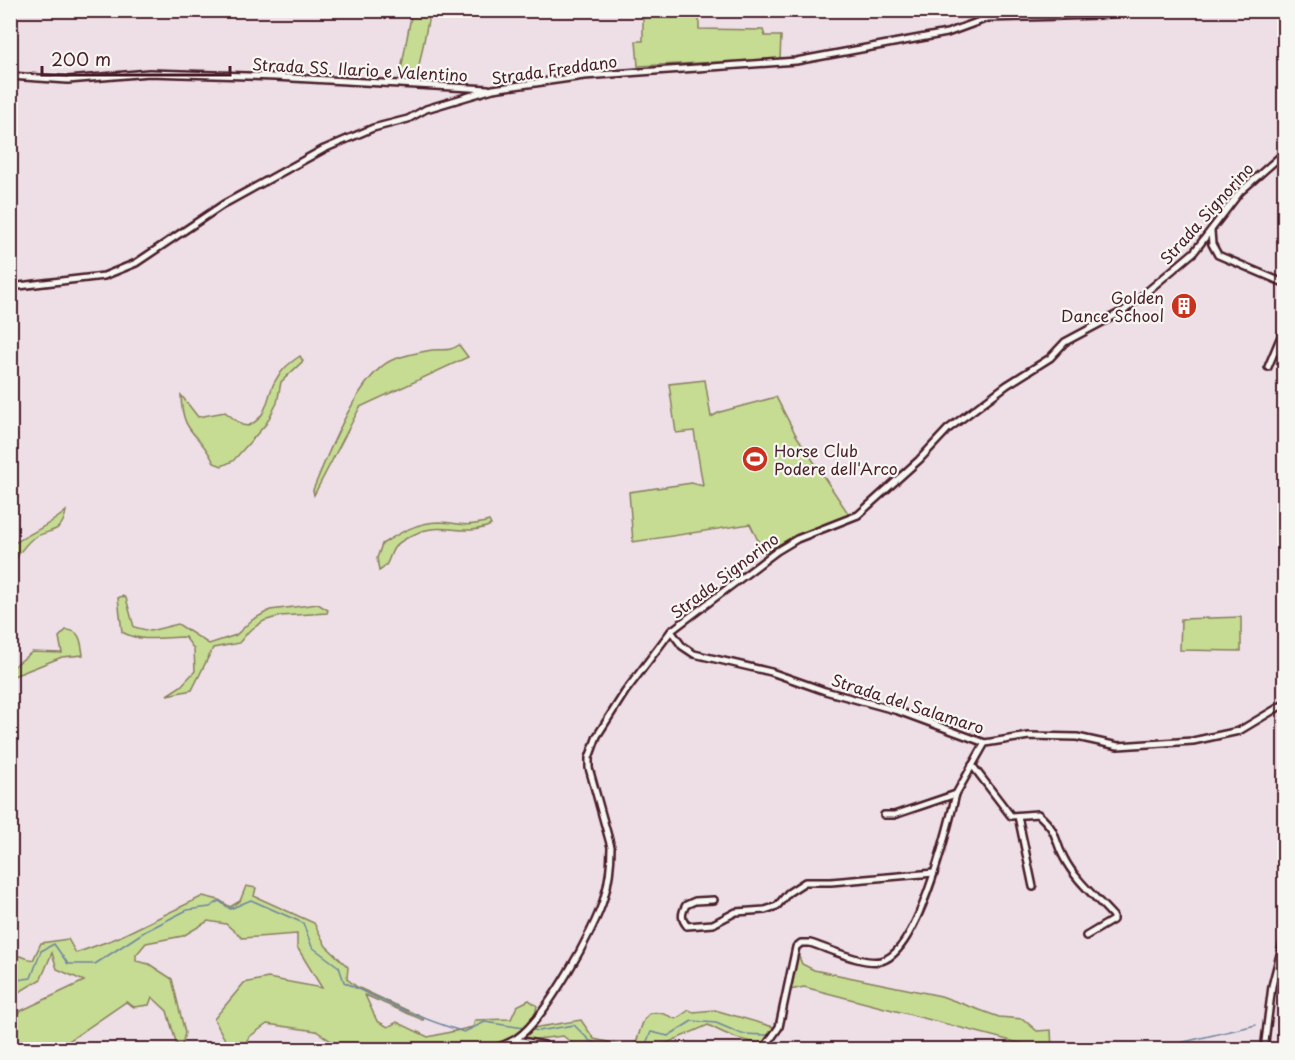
<svg xmlns="http://www.w3.org/2000/svg" width="1295" height="1060" viewBox="0 0 1295 1060" font-family="'Playpen Sans',sans-serif">
  <style>
    .green { fill: #c5dc92; stroke: #887e5e; stroke-width: 1.5 }
    .lines { fill: none; stroke-linecap: round; stroke-linejoin: round }
    .stream { stroke: #70849e; stroke-width: 1.5 }
    .street-casing { stroke: #4a1f2b; stroke-width: 10 }
    .street { stroke: #f6f6f2; stroke-width: 5 }
    .labels { text-anchor: middle; dominant-baseline: central; stroke-width: 4.5; stroke-linejoin: round; paint-order: stroke }
    .street-label { font-size: 16px; fill: #4a1f2b; stroke: #f6f6f2 }
    .poi-label { font-size: 16px; fill: #4a1f2b; stroke: #f6f6f2; text-anchor: end }
  </style>
  <rect width="100%" height="100%" fill="#eedfe6"/>
  <filter id="ink" filterUnits="userSpaceOnUse"><feTurbulence type="fractalNoise" baseFrequency=".0167" numOctaves="2"/><feDisplacementMap in="SourceGraphic" scale="12" xChannelSelector="R" yChannelSelector="G"/><feConvolveMatrix kernelMatrix="1 2 1 2 8 2 1 2 1" color-interpolation-filters="sRGB"/></filter>
  <g filter="url(#ink)">
    <g class="green">
      <polygon points="412,11 430,11 416,81 399,81"/>
      <polygon points="643,11 699,11 699,29 763,30 765,36 781,36 780,59 638,66 636,41 643,41"/>
      <path d="M459,345L468,357L360,407L314,495L313,490C327,456 358,375 392,360C403,356 420,352 432,350C444,349 449,352 459,345Z"/>
      <path d="M300,356L303,361L281,382L277,403L266,424L249,443L233,461L222,466L214,463C199,430 182,437 181,395L198,417L225,412L242,425L248,426C268,417 266,400 274,383C280,371 288,364 300,356Z"/>
      <polygon points="705,380 711,417 720,412 776,397 796,435 850,516 795,536 764,553 750,524 633,542 629,492 692,483 703,486 694,431 676,433 669,384"/>
      <path d="M66,511C62,536 48,528 32,539C24,545 17,557 11,565V545C29,534 50,525 66,511Z"/>
      <path d="M489,521L491,525C465,537 446,523 422,531C412,535 400,540 394,548C388,557 390,565 379,571L377,558L382,544C399,533 418,522 439,522C463,523 463,528 489,521Z"/>
      <path d="M122,596L126,598L134,627L150,631L178,624L209,644L236,635L252,620L270,610L318,604L328,610L327,613L280,616L264,621L249,631L239,643L213,648L192,690L167,695L181,686L195,671L194,649L185,637C164,637 141,643 122,632L118,598Z"/>
      <polygon points="1241,617 1241,651 1180,650 1181,619"/>
      <path d="M66,630C81,630 81,642 83,655L62,657L11,677L12,668L32,652L62,653L59,637Z"/>
      <polygon points="246,886 256,888 254,896 314,923 326,946 348,967 347,979 357,987 424,1018 423,1020 365,995 377,1021 388,1027 397,1022 428,1037 473,1027 475,1020 511,1019 517,1006 529,1000 537,1006 534,1019 519,1035 487,1049 343,1049 316,1031 267,1024 249,1037 242,1049 230,1049 214,1019 244,983 268,978 322,988 297,947 297,934 242,938 226,924 208,921 183,936 146,943 136,955 136,961 149,964 172,979 185,1033 181,1049 178,1049 167,1011 152,997 149,1005 134,1007 126,1002 57,1049 11,1049 10,1016 84,981 57,969 52,953 41,979 11,997 11,958 20,956 33,960 41,943 68,939 76,953 117,938 203,896 219,900 230,907 240,901"/>
      <polygon points="798,954 802,964 814,970 941,996 999,1017 1023,1019 1037,1031 1051,1030 1052,1049 1034,1049 1031,1046 804,987 790,990"/>
      <path d="M689,1010L693,1012L715,1010L777,1028L766,1043C744,1043 727,1035 708,1025L651,1050L580,1049L563,1036L528,1040L523,1037L533,1028L581,1020L594,1039L626,1046L636,1043C645,1015 646,1004 676,1019Z"/>
    </g>
    <g class="lines">
      <g class="stream">
        <path d="M10,981L31,978L41,951L54,944L68,964H95L144,932L187,910L210,907L219,901L230,909L251,900L303,923L312,947L339,967L344,982C383,1002 422,1019 464,1032L485,1022L524,1028"/>
        <polyline points="1276,1021 1284,1016"/>
        <polyline points="529,1029 539,1031 574,1025 590,1041 611,1050"/>
        <polyline points="775,1043 782,1050"/>
        <polyline points="611,1048 644,1048 651,1032 668,1036 692,1021 716,1023 742,1034 767,1035"/>
        <polyline points="1150,1050 1256,1025"/>
      </g>
      <g class="street-casing">
        <g id="street">
          <polyline points="10,76 68,80 149,73 275,77 488,89"/>
          <polyline points="1211,231 1212,244 1218,255 1284,283"/>
          <polyline points="10,287 104,276 136,263 224,204 324,149 373,128 408,119 426,109 493,89 584,76 796,61 947,33 988,18 1099,15 1140,10"/>
          <polyline points="1268,367 1284,329"/>
          <polyline points="671,631 682,646 694,654 771,672 825,691 898,711 985,743 1029,736 1077,737 1118,746 1193,741 1239,731 1284,704"/>
          <path d="M972,765L1011,816L1038,814C1060,834 1052,836 1064,858C1075,880 1097,898 1113,916V920L1086,936"/>
          <polyline points="884,815 894,815 956,794 985,743"/>
          <polyline points="1018,816 1033,887"/>
          <path d="M714,900L695,901L686,905C681,914 681,919 687,926L713,924L736,912L765,910L777,906L788,893L805,882H831L934,873"/>
          <polyline points="516,1040 544,1045 548,1050"/>
          <path d="M492,1050C500,1046 510,1043 517,1038C544,1020 595,930 604,898C609,882 611,864 611,847L589,768V758L597,736L625,692L671,631L777,551L797,539L858,515L919,460L948,429L1007,385L1050,358L1065,342L1125,310L1194,252L1240,192L1284,153"/>
          <path d="M759,1050L767,1044L779,1027L796,947L801,943H810C827,948 863,965 881,961C918,953 948,827 956,794"/>
          <polyline points="1264,1050 1272,986 1284,939"/>
        </g>
      </g>
      <use href="#street" class="street"/>
    </g>
  </g>
  <defs>
    <g id="building-disc" transform="scale(1.35)"><circle r="9.5" fill="#c8321e" stroke="#f6f6f2"/><path d="M-4-6H4V6H1V3H-1V6H-4ZM-2.5-4.3h1.7v1.8h-1.7ZM.8-4.3h1.7v1.8H.8ZM-2.5-1h1.7V.8h-1.7ZM.8-1h1.7V.8H.8Z" fill="#fff"/></g>
    <g id="stadium-disc" transform="scale(1.35)"><circle r="9.5" fill="#c8321e" stroke="#f6f6f2"/><path d="M0-5a6.5 5 0 1 0 0 10a6.5 5 0 1 0 0-10ZM-3.5-1.8h7v3.6h-7Z" fill="#fff"/></g>
  </defs>
  <g fill-rule="evenodd">
    <use href="#building-disc" x="1184" y="306"/>
    <use href="#stadium-disc" x="755" y="459"/>
  </g>
  <g class="labels">
    <g class="street-label">
      <text transform="translate(360 69) rotate(3)">Strada SS. Ilario e Valentino</text>
      <text transform="translate(554 69) rotate(-8)">Strada Freddano</text>
      <text transform="translate(1206 213) rotate(-48)">Strada Signorino</text>
      <text transform="translate(724 575) rotate(-37)">Strada Signorino</text>
      <text transform="translate(908 703) rotate(18)">Strada del Salamaro</text>
    </g>
    <g class="poi-label">
      <text x="1164" y="297">Golden<tspan x="1164" dy="18">Dance School</tspan></text>
      <text x="774" y="450" text-anchor="start">Horse Club<tspan x="774" dy="18">Podere dell'Arco</tspan></text>
    </g>
  </g>
  <rect width="1295" height="1060" fill="none" stroke="#f6f6f2" stroke-width="36"/>
  <rect x="18" y="18" width="1259" height="1024" fill="none" stroke="#4a1f2b" stroke-width="2" filter="url(#ink)"/>
  <path d="M42 66v9h188v-9" fill="none" stroke="#4a1f2b" stroke-width="3"/>
  <text x="51" y="66" font-size="18" fill="#4a1f2b" stroke="#f6f6f2" stroke-width="4.5" paint-order="stroke">200 m</text>
</svg>
